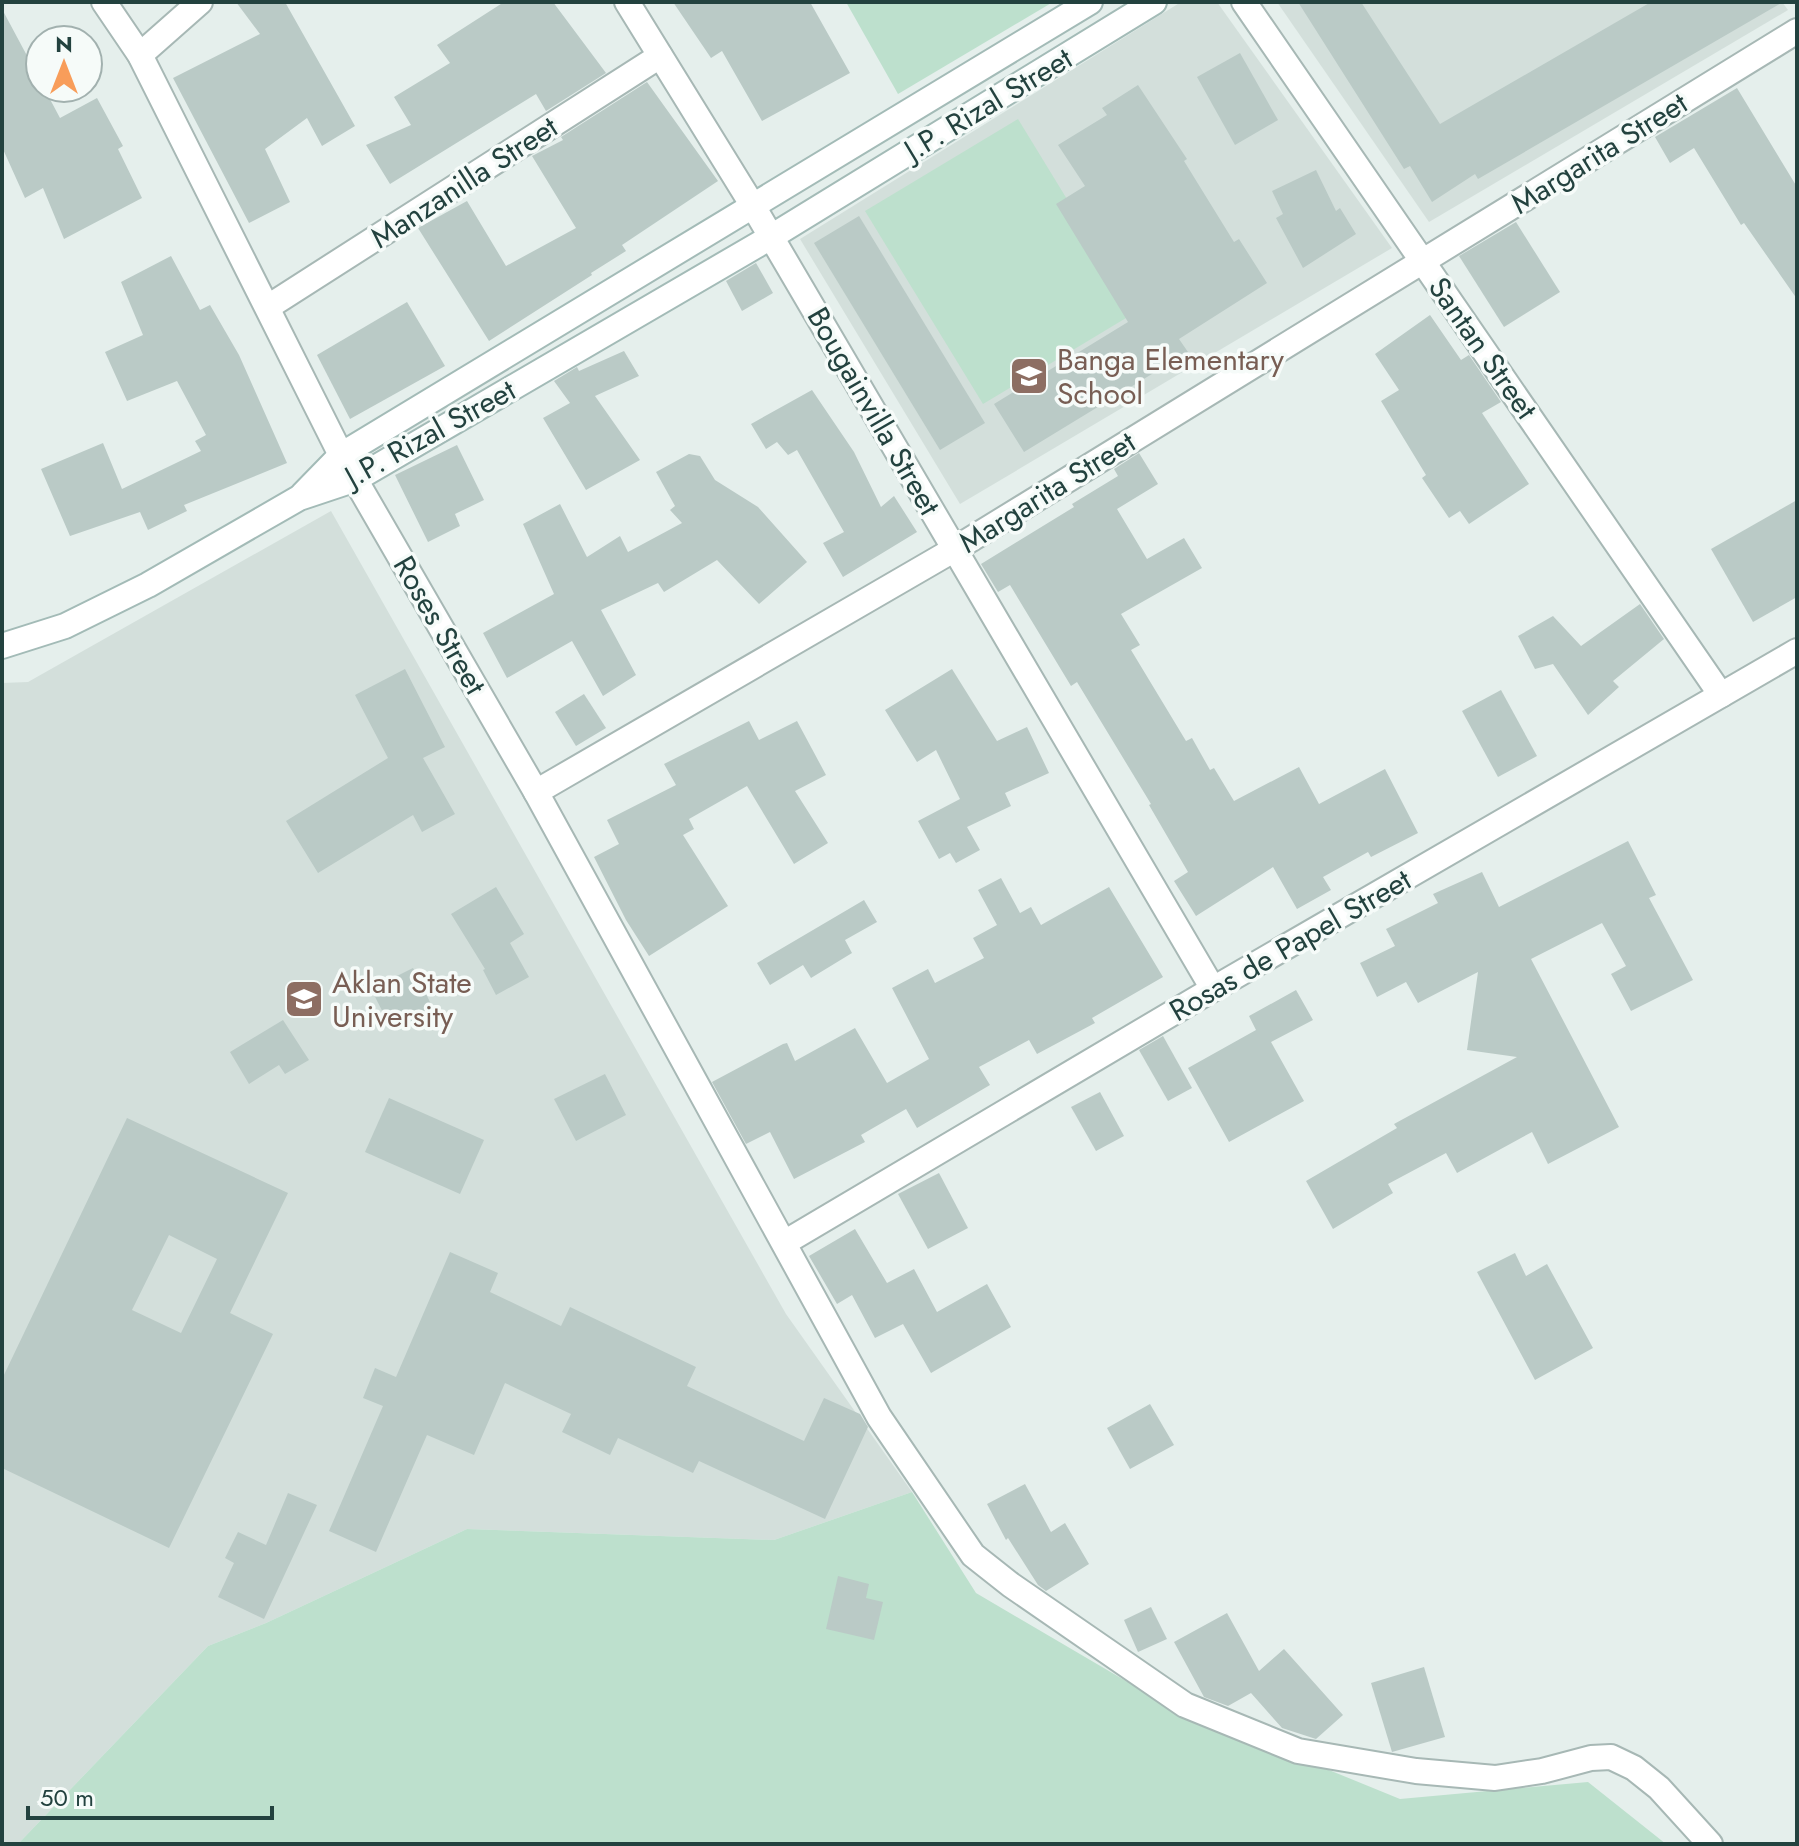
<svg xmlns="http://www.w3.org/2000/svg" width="1799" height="1846" viewBox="0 0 1799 1846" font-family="Jost,sans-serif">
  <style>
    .built { fill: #d3dfdb }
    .green { fill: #bde0cd }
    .building { fill: #bacac6; fill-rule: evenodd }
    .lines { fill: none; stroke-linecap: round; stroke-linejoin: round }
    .street-casing { stroke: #a7b8b5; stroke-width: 28 }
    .secondary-casing { stroke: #a3bbb7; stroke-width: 28 }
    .street { stroke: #fff; stroke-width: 24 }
    .secondary { stroke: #fff; stroke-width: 24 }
    .labels { text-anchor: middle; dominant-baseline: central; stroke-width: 7; stroke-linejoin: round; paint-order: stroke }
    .street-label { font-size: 30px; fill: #23423f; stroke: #f6fbf9 }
    .education-label { font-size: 30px; fill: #785e54; stroke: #f6fbf9; text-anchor: start }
  </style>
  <rect width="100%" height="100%" fill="#e5efec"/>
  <g class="built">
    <polygon points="1181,2 1217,2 1392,248 960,504 800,239"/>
    <polygon points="1277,2 1782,2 1788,10 1429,222"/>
    <polygon points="331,511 786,1314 912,1492 774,1540 467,1529 266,1623 208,1646 18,1844 2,1844 2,683 28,682"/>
  </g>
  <g class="green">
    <polygon points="846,2 1053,2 898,94"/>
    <polygon points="1018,119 1136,312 983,404 865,211"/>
    <polygon points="912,1492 976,1593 1160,1701 1400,1799 1588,1782 1666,1844 18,1844 208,1646 266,1623 467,1529 774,1540"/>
  </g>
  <g class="building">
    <polygon points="236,2 285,2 355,126 322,146 307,118 265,149 290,202 249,223 173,78 260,34"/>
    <polygon points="504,2 553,2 606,73 546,111 536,94 390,184 366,145 411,125 394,97 450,63 437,45"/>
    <polygon points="673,2 810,2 850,73 762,121 722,51 711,58"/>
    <polygon points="1298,2 1361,2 1440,124 1651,2 1783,2 1478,179 1475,174 1432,202 1410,166 1404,169"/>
    <polygon points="2,9 40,80 40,88 44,88 60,118 97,98 123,146 118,149 142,198 64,239 43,188 25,198 2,147"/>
    <polygon points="1240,53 1278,120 1235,145 1197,77"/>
    <polygon points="647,82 718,181 622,245 626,251 591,273 592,275 489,341 418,228 467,201 506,266 576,228 532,156 563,140 561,137"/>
    <polygon points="1138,85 1187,159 1184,161 1234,242 1239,239 1267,283 1179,339 1188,352 1024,452 994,404 1128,322 1056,204 1085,186 1058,145 1107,115 1102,108"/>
    <polygon points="1737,88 1797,187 1797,299 1744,223 1741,225 1694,148 1670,163 1655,137"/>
    <polygon points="1316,170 1336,211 1340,208 1356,234 1303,268 1276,218 1283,214 1272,191"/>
    <polygon points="859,216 985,423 940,450 814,243"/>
    <polygon points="1516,222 1560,292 1504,327 1459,256"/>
    <polygon points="171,256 200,310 210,305 239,355 287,463 184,505 187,511 148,530 140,512 70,536 41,469 103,443 122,489 201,451 195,441 206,435 177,381 127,401 105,352 143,335 121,282"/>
    <polygon points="756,263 773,293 742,311 726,281"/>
    <polygon points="407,302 445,366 350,419 317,355"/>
    <polygon points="1430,315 1461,360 1469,355 1501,402 1482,413 1529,484 1469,524 1460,511 1449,518 1422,478 1426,475 1381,401 1399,390 1375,354"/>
    <polygon points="624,351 639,376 595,396 640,460 586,490 543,418 570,403 554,381 577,367 579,371"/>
    <polygon points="812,390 854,452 881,507 894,496 917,532 843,577 823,543 844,532 797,450 788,455 777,442 766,449 751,424"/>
    <polygon points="457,445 484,500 455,514 460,526 428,542 395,475"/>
    <polygon points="1139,453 1158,484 1117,509 1147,559 1184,538 1202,568 1121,614 1140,645 1131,650 1186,741 1192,738 1210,770 1214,768 1234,801 1299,767 1319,804 1385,769 1418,833 1371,857 1368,852 1323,877 1331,890 1297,909 1273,867 1196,916 1174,881 1188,872 1149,805 1151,804 1077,682 1071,686 1010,585 998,592 981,564 1074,507 1072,504 1118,476 1114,469"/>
    <polygon points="689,454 700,456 715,480 758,507 807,562 759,604 717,560 664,592 658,583 601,610 636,675 603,696 572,641 507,678 483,633 554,594 523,524 560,504 587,557 620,536 628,552 682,523 670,510 675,506 656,472"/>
    <polygon points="1797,500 1797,597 1753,622 1711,549"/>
    <polygon points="1640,604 1664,639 1613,681 1619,687 1588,715 1553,664 1535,669 1518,636 1553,616 1581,646"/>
    <polygon points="405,669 445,747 423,758 455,814 422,832 413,815 318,873 286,821 388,758 355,695"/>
    <polygon points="952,669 997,741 1027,727 1049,773 1005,793 1011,806 967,827 980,850 956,863 950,853 939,859 918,821 960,799 936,750 917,762 885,710"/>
    <polygon points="1501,690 1537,756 1498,777 1462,711"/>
    <polygon points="584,694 606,728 576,746 555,712"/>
    <polygon points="749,721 759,740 797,721 826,775 795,791 828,843 794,864 747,786 689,819 694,829 683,835 728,906 649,956 626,920 594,857 619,844 607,820 676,785 664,764"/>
    <polygon points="1628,841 1656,895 1649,898 1693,980 1631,1011 1611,974 1626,966 1602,923 1531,959 1619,1127 1548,1164 1532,1132 1457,1173 1446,1153 1388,1184 1393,1193 1333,1229 1306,1181 1397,1128 1394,1124 1517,1057 1467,1050 1478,972 1418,1003 1406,982 1377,997 1360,963 1395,946 1386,929 1438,903 1433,894 1482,872 1499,907"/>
    <polygon points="1001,878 1020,913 1031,907 1041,925 1109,887 1163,977 1092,1018 1095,1023 1037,1054 1029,1040 979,1067 990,1085 917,1128 906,1109 861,1135 865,1142 794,1179 770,1132 746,1144 712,1082 783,1044 787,1043 795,1061 855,1028 887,1083 929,1059 892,988 928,969 935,983 984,958 973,938 997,925 978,890"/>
    <polygon points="496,887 524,934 510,943 529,977 496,995 483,970 485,969 451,914"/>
    <polygon points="864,900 877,922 845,940 852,953 811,978 803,965 770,985 757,963"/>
    <polygon points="413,968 434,1010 392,1030 371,989"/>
    <polygon points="1296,990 1313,1020 1271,1042 1304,1101 1229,1142 1188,1068 1256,1030 1249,1016"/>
    <polygon points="283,1020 309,1060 285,1074 279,1065 249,1084 230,1052"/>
    <polygon points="1163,1036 1192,1088 1168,1101 1139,1050"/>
    <polygon points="605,1074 626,1115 576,1141 554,1099"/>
    <polygon points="1100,1092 1124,1136 1096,1151 1071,1107"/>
    <polygon points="389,1098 484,1140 460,1194 365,1152"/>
    <path d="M127,1118L288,1193L230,1313L273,1334L169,1548L2,1468V1379ZM169,1235L217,1259L181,1333L132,1310Z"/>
    <polygon points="939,1173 968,1228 928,1249 898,1194"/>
    <polygon points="855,1229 887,1283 914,1269 937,1312 987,1284 1011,1327 931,1373 903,1324 875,1338 852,1295 837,1304 809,1256"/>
    <polygon points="450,1252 498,1273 490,1292 561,1326 570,1307 696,1367 687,1386 804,1441 824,1398 860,1414 868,1427 825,1519 699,1461 693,1473 618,1438 610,1455 562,1432 571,1414 505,1383 474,1455 427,1435 376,1552 329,1531 383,1406 363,1398 375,1368 396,1377"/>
    <polygon points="1515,1253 1526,1276 1547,1264 1593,1348 1535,1380 1477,1272"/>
    <polygon points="1150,1404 1174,1445 1130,1469 1107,1428"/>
    <polygon points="1025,1484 1051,1532 1065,1523 1089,1564 1046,1591 1038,1585 1008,1538 1006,1540 987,1504"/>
    <polygon points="288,1493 317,1505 264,1619 218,1597 234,1563 225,1558 238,1532 266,1545"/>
    <polygon points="838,1576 869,1584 866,1598 883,1602 874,1640 826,1629"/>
    <polygon points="1151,1607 1167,1639 1138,1652 1124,1620"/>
    <polygon points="1227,1613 1259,1671 1284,1649 1343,1715 1316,1739 1282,1728 1251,1693 1228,1706 1204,1697 1174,1642"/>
    <polygon points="1424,1667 1445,1737 1392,1752 1371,1683"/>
  </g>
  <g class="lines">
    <g class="street-casing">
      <g id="street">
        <polyline points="104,2 140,55 341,455 536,792 879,1417 973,1555 1011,1585 1185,1705 1298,1751 1416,1771 1495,1778 1542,1771 1591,1758 1611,1757 1634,1768 1659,1788 1710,1844"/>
        <polyline points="627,2 753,206 1213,989"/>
        <polyline points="1244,2 1721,695"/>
        <polyline points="140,55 200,2"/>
        <polyline points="268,307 660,56"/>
        <polyline points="536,792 955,549 1797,31"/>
        <polyline points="784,1243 1213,989 1797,651"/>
      </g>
    </g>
    <g class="secondary-casing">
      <g id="secondary">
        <polyline points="303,494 341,455 1090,2"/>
        <polyline points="2,646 65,626 148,585 299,498 356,479 771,237 1154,2"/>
      </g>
    </g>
    <use href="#street" class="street"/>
    <use href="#secondary" class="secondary"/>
  </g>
  <defs>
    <g id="school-square" transform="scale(2)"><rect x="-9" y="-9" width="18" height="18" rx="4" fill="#8d6e63" stroke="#f6fbf9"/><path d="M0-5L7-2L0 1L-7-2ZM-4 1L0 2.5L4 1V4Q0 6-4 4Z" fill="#fff"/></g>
    <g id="university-square" transform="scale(2)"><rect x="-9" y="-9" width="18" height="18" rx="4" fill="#8d6e63" stroke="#f6fbf9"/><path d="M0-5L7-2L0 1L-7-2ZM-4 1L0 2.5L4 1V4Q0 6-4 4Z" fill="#fff"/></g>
  </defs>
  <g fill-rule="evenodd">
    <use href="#school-square" x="1029" y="376"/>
    <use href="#university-square" x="304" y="999"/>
  </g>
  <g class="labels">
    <g class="street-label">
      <text transform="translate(988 104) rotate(-31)">J.P. Rizal Street</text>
      <text transform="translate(1599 153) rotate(-32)">Margarita Street</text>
      <text transform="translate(464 182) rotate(-33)">Manzanilla Street</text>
      <text transform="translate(1483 348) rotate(55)">Santan Street</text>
      <text transform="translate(874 411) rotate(60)">Bougainvilla Street</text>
      <text transform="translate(430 433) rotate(-29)">J.P. Rizal Street</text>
      <text transform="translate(1047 492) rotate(-32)">Margarita Street</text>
      <text transform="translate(440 625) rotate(60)">Roses Street</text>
      <text transform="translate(1290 945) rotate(-30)">Rosas de Papel Street</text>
    </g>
    <g class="education-label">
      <text x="1057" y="359">Banga Elementary<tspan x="1057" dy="34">School</tspan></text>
      <text x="332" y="982">Aklan State<tspan x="332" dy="34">University</tspan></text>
    </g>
  </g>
  <rect width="1799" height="1846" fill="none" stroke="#23423f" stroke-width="8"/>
  <g transform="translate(64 64)"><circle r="38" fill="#f6fbf9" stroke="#a2b1af" stroke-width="2"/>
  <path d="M0-6L14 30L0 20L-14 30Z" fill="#f89d5a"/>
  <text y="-12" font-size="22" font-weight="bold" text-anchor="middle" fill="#23423f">N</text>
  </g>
  <path d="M28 1806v12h244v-12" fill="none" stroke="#23423f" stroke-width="4"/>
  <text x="40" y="1806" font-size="24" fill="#23423f" stroke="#f6fbf9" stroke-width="6" paint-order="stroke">50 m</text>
</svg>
